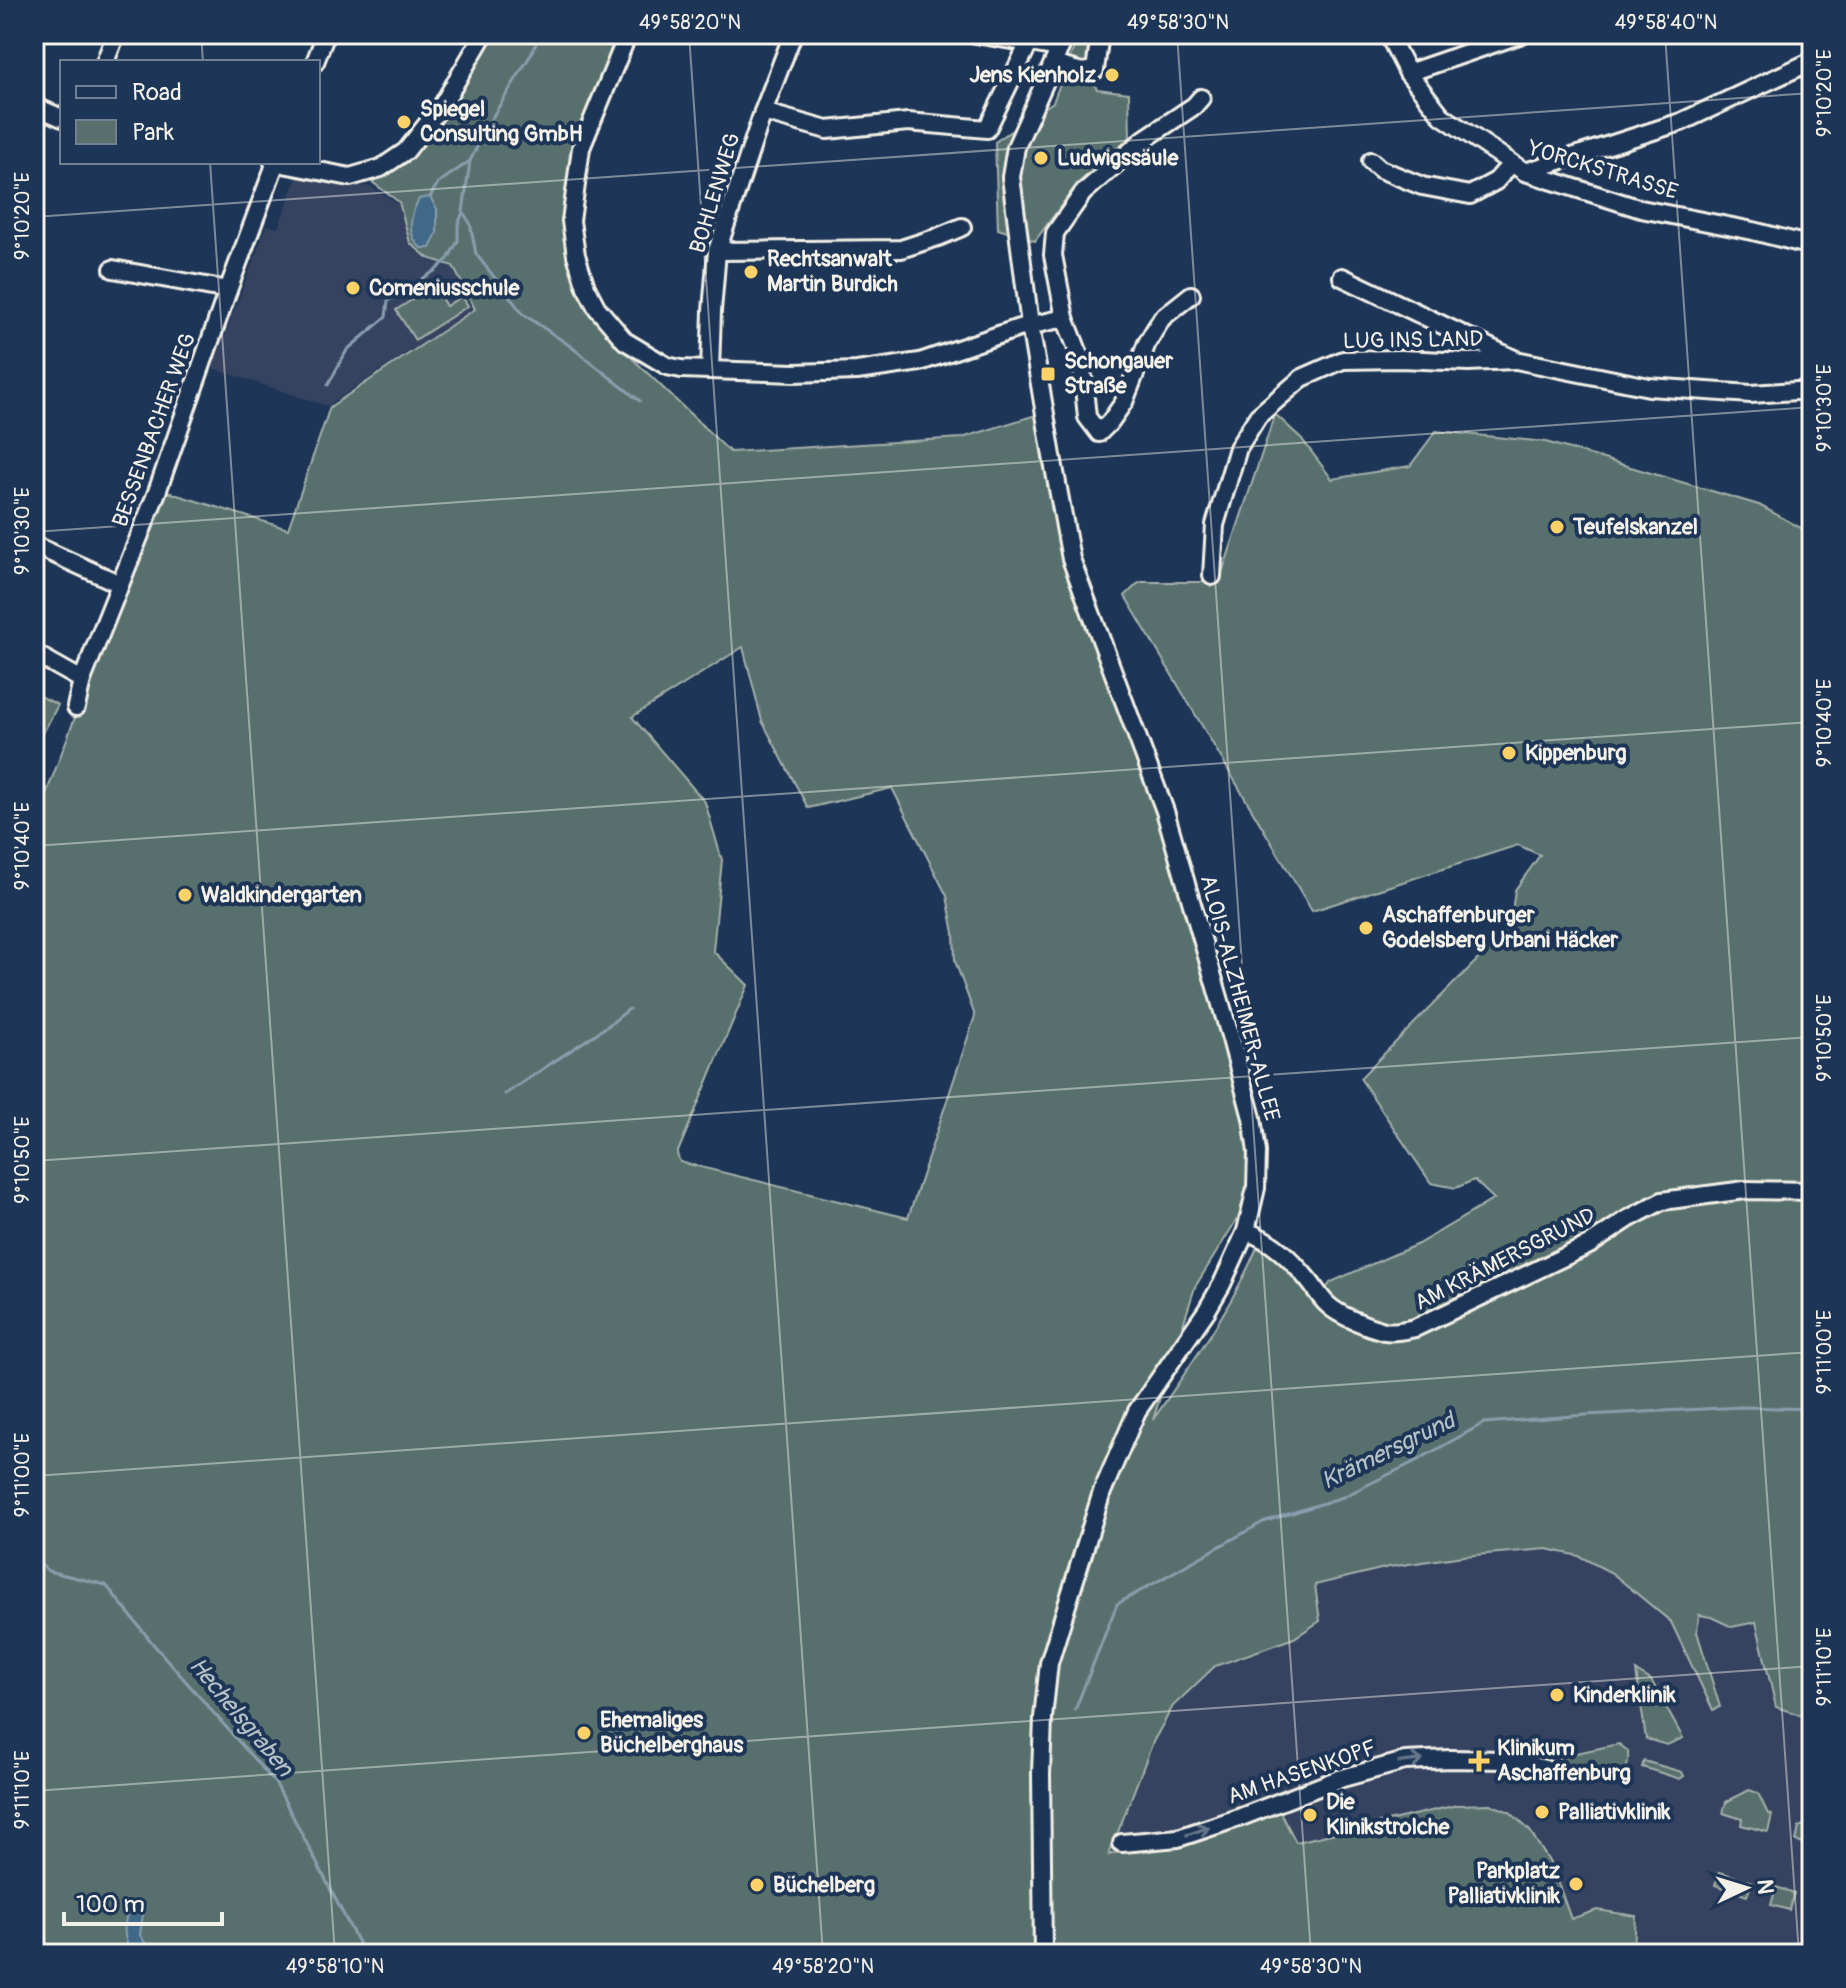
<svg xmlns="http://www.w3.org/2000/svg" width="1846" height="1988" viewBox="0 0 1846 1988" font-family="Pangolin,sans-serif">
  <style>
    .built { fill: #344361 }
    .green { fill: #58706d; stroke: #a6b0aa; stroke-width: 2; fill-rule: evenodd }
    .water { fill: #406788; stroke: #889eae; stroke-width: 2 }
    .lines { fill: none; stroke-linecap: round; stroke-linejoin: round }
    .stream { stroke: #889eae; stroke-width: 3 }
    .minor-casing { stroke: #f4f1e8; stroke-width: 22 }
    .minor { stroke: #1d3557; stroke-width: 16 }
    .oneway { stroke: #68778a }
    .ticks { fill: none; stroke: #f4f1e8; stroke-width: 2; stroke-opacity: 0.45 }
    .poi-dot { fill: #ffd166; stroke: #1d3557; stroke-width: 3 }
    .labels { text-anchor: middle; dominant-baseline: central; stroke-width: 8; stroke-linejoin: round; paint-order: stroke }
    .poi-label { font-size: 22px; font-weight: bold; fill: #f4f1e8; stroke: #1d3557; text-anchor: start }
    .street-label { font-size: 22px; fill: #f4f1e8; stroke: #1d3557 }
    .water-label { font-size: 24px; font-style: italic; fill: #b5c1c6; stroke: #1d3557 }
    .neatline { fill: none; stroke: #f4f1e8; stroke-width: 3 }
    .ticks-label { font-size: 20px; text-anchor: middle; fill: #f4f1e8 }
  </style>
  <rect width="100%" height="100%" fill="#1d3557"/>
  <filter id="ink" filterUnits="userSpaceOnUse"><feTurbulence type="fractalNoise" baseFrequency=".0125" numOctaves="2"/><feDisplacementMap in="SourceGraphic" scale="16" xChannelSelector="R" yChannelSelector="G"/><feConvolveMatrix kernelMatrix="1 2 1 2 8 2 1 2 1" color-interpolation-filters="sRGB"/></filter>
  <g filter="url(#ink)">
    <g class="built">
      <polygon points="298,175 372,187 399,204 410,245 428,260 452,267 475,308 327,406 212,368 267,225 278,228"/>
      <polygon points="1547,1549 1579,1556 1612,1573 1671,1622 1713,1709 1720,1706 1697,1632 1699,1615 1711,1617 1732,1627 1756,1622 1776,1707 1812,1719 1812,1954 1657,1954 1659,1946 1648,1942 1645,1954 1634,1954 1636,1916 1597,1910 1571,1920 1552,1866 1457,1805 1296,1842 1108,1856 1153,1742 1173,1706 1215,1666 1294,1638 1314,1585 1389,1567 1463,1556"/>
    </g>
    <g class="green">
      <path d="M491,34H621L564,221L573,275L612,339L730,452L962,438L1039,414L1058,537L1064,561L1156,813L1244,1114L1249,1147V1181L1244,1208L1195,1287L1153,1420C1193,1361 1231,1310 1259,1243L1275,1254L1334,1320L1324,1291L1331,1282L1418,1244L1494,1199L1474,1180L1456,1188L1431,1183L1360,1078L1510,927L1515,890L1540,855L1518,845L1312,911L1125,596L1137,584L1142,582H1219L1275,414L1301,438L1332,479L1410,466L1436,431L1546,442L1759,505L1812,534V1719L1776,1707L1756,1622L1732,1627L1711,1617L1699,1615L1697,1632L1720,1707L1713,1710L1671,1622L1612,1573L1579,1556L1547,1549L1463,1556L1389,1567L1315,1585L1320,1621L1294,1638L1215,1666L1173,1706L1153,1742L1109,1855L1276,1804L1296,1842L1457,1805L1490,1804L1510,1812L1530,1831L1552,1866L1571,1919L1597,1910L1636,1916L1634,1946L1597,1944L1596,1954H34V826L161,490L288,529L330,407L475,309L453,266L428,258L410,243L399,202L372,182L422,147L446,114ZM743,647L762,721L808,808L892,788L947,896L954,933L955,961L975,1016L908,1218L680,1162L677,1154L748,985L713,951L722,860L705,802L632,717Z"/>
      <polygon points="1079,34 1095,34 1089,75 1097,89 1129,93 1130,137 1077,184 1035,241 998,229 995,142 1053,102"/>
      <polygon points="434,286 446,306 462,296 468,306 415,340 396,310"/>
      <polygon points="34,693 58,705 34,750"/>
      <polygon points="1636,1671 1651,1680 1683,1738 1667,1745 1646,1739"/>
      <path d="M1619,1744L1628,1751C1633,1798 1579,1774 1555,1766L1562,1753H1576Z"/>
      <polygon points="1644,1761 1682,1772 1684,1776 1680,1779 1642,1767"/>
      <polygon points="1749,1790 1758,1793 1768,1814 1772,1815 1768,1832 1741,1825 1742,1819 1723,1813 1726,1802"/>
      <polygon points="1812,1821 1812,1856 1807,1846 1796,1841 1799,1827"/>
      <polygon points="1720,1872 1752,1882 1747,1896 1715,1885"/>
      <polygon points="1776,1887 1794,1893 1789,1910 1771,1905"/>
    </g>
    <g class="water">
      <path d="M430,197L437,209V233L430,248H421C406,235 410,215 419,199Z"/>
      <path d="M136,1907L142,1908L143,1914L140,1935L148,1947L146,1952L136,1954L131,1952C123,1937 123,1927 128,1911Z"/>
    </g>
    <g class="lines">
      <g class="stream">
        <polyline points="430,197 438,183 470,161"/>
        <polyline points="463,212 470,223 476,254 523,314 569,345 640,401"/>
        <polyline points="328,385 347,350 386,317 388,301 436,270 448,259 458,241 458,225 463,212 470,161 490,121 532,53 540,34"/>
        <polyline points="505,1094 609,1025 629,1009"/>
        <polyline points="34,1558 48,1571 106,1585 154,1645 276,1784 364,1954"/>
        <polyline points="1075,1710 1117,1604 1263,1522 1343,1497 1416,1461 1484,1423 1586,1415 1741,1407 1812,1409"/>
      </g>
      <g class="minor-casing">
        <g id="minor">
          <polyline points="628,34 581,148 571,221 576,255 586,287 597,308 625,341 667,366 681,369 794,373 857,371 920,362 1019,328 1065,318"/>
          <polyline points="976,34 1060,48"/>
          <polyline points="1388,34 1408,73 1442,116 1525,172 1641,209 1753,231 1804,244 1812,249"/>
          <polyline points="105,62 116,34"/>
          <polyline points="315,62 326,34"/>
          <polyline points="1052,66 1060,66 1082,72 1095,70 1100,34"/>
          <polyline points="1408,73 1522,34"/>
          <polyline points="34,106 62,118"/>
          <polyline points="763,112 827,130 908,122 987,129 1029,43"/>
          <polyline points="1371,161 1380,169 1422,186 1470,195 1496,181 1511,164"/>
          <polyline points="273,162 350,177 381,168 406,151 443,104 484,34"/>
          <polyline points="1525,172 1681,122 1812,61"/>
          <polyline points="717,251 901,249 938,237 962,227"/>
          <polyline points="113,269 228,290"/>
          <polyline points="1342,277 1516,360 1649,387 1751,394 1812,390"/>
          <polyline points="1191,295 1162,318 1147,343 1124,402 1110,422 1099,433 1087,417 1081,359 1065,318 1053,255 1055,233 1083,193 1143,140 1194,106 1201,98"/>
          <polyline points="710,370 712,311 717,251 763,112 793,34"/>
          <polyline points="34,545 120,584"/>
          <polyline points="1212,576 1215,525 1238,448 1258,416 1302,378 1343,360 1401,359 1468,362 1514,360"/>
          <polyline points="34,653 82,680"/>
          <polyline points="76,707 82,680 157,492 228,290 276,162"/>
          <path d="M1246,1231C1273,1241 1291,1259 1309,1281C1315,1288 1320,1298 1328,1305C1339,1316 1369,1327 1384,1331C1395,1333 1405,1330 1415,1328L1589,1245L1628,1219L1662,1201L1745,1190L1812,1191"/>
          <polyline points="1122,1843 1178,1838 1241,1817 1339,1779 1405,1761 1450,1759 1505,1760 1545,1769"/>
          <polyline points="1043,1954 1041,1774 1043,1718 1049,1663 1102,1492 1137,1411 1207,1310 1222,1284 1246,1231 1256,1188 1257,1152 1252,1118 1231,1039 1165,811 1071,559 1052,456 1030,325 1011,177 1016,147 1066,34"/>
        </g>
      </g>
      <use href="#minor" class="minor"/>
    </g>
    <defs><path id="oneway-shaft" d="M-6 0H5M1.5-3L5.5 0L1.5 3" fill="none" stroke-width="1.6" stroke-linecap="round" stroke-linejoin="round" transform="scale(2)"/></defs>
    <g class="oneway">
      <use href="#oneway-shaft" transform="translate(1411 1761) rotate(-6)"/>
      <use href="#oneway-shaft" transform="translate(1198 1831) rotate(-19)"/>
    </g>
  </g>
  <path class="ticks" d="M201,34L203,62M689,34L823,1954M1177,34L1311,1954M1665,34L1799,1954M210,162L335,1954M34,217L1812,93M34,532L1812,407M34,846L1812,722M34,1161L1812,1037M34,1476L1812,1352M34,1791L1812,1666"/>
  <g class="poi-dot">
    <circle cx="1112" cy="75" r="8"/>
    <circle cx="404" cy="122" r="8"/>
    <circle cx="1041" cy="158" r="8"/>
    <circle cx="751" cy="272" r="8"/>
    <circle cx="353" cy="288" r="8"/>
    <rect x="1040" y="366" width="16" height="16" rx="4"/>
    <circle cx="1557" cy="527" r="8"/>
    <circle cx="1509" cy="753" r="8"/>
    <circle cx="185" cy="895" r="8"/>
    <circle cx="1366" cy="928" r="8"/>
    <circle cx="1557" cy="1695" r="8"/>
    <circle cx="584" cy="1733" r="8"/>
    <path d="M1475 1749h8v8h8v8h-8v8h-8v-8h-8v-8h8z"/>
    <circle cx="1542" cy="1812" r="8"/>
    <circle cx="1310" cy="1815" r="8"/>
    <circle cx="1576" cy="1884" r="8"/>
    <circle cx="757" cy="1885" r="8"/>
  </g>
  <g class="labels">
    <g class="poi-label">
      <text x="1096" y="75" text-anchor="end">Jens Kienholz</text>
      <text x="420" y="109">Spiegel<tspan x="420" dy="25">Consulting GmbH</tspan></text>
      <text x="1057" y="158">Ludwigssäule</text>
      <text x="767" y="259">Rechtsanwalt<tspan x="767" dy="25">Martin Burdich</tspan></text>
      <text x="369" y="288">Comeniusschule</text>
      <text x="1064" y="361">Schongauer<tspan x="1064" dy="25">Straße</tspan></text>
      <text x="1573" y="527">Teufelskanzel</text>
      <text x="1525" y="753">Kippenburg</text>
      <text x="201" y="895">Waldkindergarten</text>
      <text x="1382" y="915">Aschaffenburger<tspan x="1382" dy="25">Godelsberg Urbani Häcker</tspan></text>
      <text x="1573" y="1695">Kinderklinik</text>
      <text x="600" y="1720">Ehemaliges<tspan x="600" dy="25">Büchelberghaus</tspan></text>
      <text x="1497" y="1748">Klinikum<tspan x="1497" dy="25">Aschaffenburg</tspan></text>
      <text x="1326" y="1802">Die<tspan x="1326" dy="25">Klinikstrolche</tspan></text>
      <text x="1558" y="1812">Palliativklinik</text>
      <text x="1560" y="1871" text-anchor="end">Parkplatz<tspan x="1560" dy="25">Palliativklinik</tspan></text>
      <text x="773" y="1885">Büchelberg</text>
    </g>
    <g class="street-label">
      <text transform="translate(1603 170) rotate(17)">YORCKSTRASSE</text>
      <text transform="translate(715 193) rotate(-73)">BOHLENWEG</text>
      <text transform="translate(1413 340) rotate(-1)">LUG INS LAND</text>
      <text transform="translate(154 430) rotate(-70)">BESSENBACHER WEG</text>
      <text transform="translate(1240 998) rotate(75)">ALOIS-ALZHEIMER-ALLEE</text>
      <text transform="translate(1505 1259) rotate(-27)">AM KRÄMERSGRUND</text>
      <text transform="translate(1302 1772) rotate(-19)">AM HASENKOPF</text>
    </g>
    <g class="water-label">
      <text transform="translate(1388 1451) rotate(-26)">Krämersgrund</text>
      <text transform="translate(241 1717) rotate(50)">Hechelsgraben</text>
    </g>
  </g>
  <rect width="1846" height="1988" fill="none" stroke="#1d3557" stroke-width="88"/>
  <rect x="60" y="60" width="260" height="104" fill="#1d3557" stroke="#738091" stroke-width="2"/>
  <rect x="76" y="86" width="40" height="12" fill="#1d3557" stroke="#738091" stroke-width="2"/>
  <text x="132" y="100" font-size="24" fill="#f4f1e8">Road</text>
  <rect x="76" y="120" width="40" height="24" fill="#58706d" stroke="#738091" stroke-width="2"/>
  <text x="132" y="140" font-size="24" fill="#f4f1e8">Park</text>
  <g transform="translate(1746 1888) rotate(86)" stroke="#1d3557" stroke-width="6" paint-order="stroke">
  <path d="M0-6L14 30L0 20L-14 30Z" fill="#f4f1e8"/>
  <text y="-12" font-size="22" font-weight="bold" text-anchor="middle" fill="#f4f1e8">N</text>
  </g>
  <path d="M64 1912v12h158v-12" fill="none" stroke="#f4f1e8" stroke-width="4"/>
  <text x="76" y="1912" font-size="24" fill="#f4f1e8" stroke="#1d3557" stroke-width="6" paint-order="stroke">100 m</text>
  <rect x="44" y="44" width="1758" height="1900" class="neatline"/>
  <g class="ticks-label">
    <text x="690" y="29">49°58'20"N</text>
    <text x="1178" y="29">49°58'30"N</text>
    <text x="1666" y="29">49°58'40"N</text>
    <text transform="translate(1824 93) rotate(-90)" y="7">9°10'20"E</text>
    <text transform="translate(22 216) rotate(-90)" y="7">9°10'20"E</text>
    <text transform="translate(1824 408) rotate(-90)" y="7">9°10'30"E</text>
    <text transform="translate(22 531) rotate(-90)" y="7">9°10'30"E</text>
    <text transform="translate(1824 723) rotate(-90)" y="7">9°10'40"E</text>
    <text transform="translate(22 846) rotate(-90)" y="7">9°10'40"E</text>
    <text transform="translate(1824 1038) rotate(-90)" y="7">9°10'50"E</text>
    <text transform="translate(22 1160) rotate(-90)" y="7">9°10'50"E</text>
    <text transform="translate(1824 1352) rotate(-90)" y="7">9°11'00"E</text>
    <text transform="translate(22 1475) rotate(-90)" y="7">9°11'00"E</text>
    <text transform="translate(1824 1667) rotate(-90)" y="7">9°11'10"E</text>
    <text transform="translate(22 1790) rotate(-90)" y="7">9°11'10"E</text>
    <text x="335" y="1973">49°58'10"N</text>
    <text x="823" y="1973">49°58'20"N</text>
    <text x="1311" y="1973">49°58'30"N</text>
  </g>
</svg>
